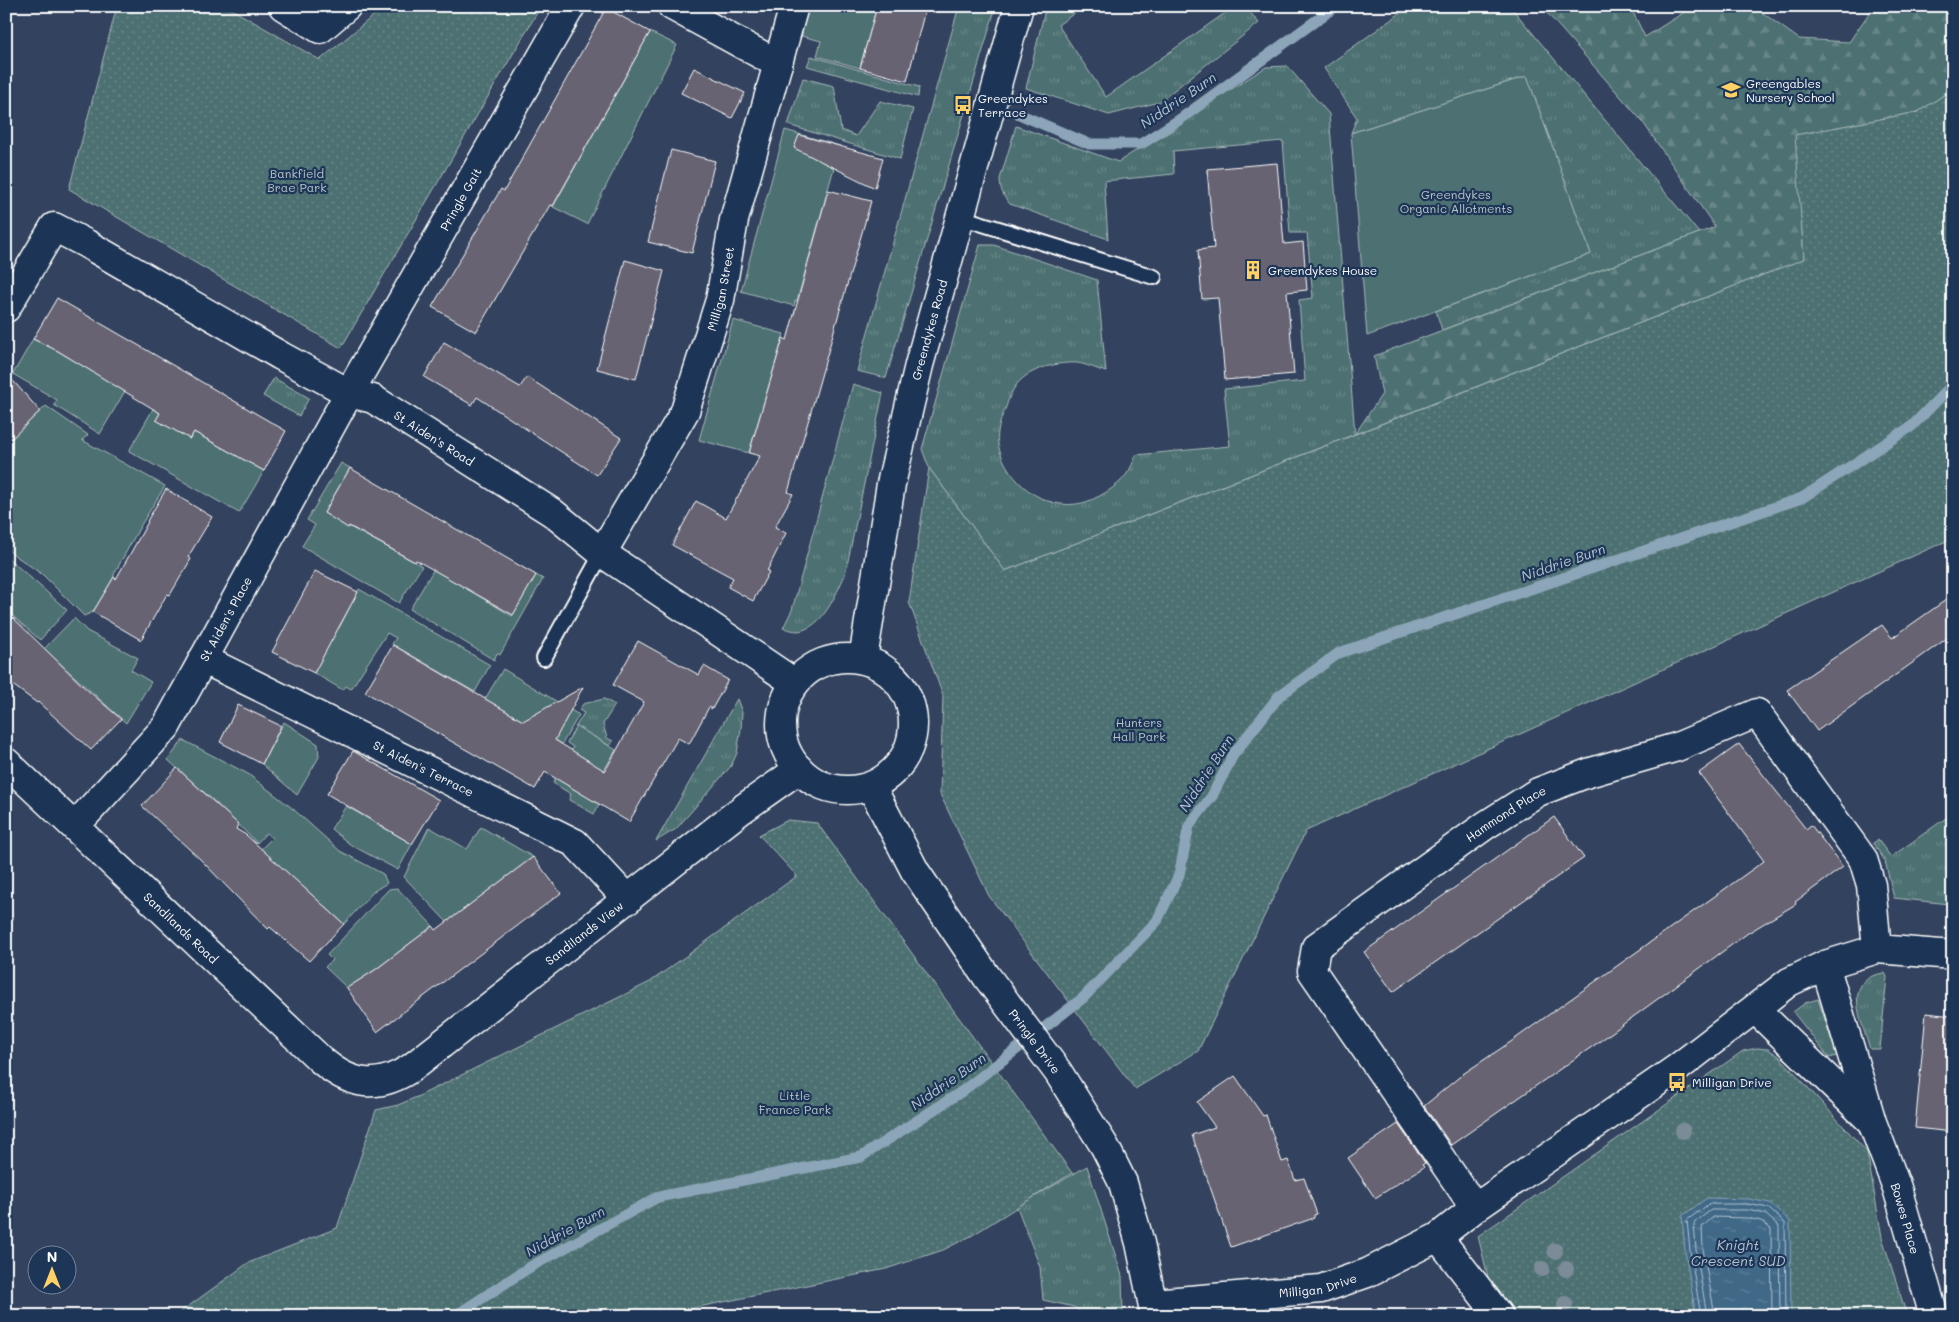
<svg xmlns="http://www.w3.org/2000/svg" width="1959" height="1322" viewBox="0 0 1959 1322" font-family="Mali,sans-serif">
  <style>
    .grass { fill: url(#grass-tufts); stroke: #a6b8b8 }
    .forest { fill: url(#forest-firs); stroke: #a6b8b8 }
    .park { fill: url(#park-dots); stroke: #a6b8b8 }
    .garden { fill: #4d7172; stroke: #a6b8b8 }
    .water { fill: url(#water-ripples); stroke: #8ca5b8 }
    .lines { fill: none; stroke-linecap: round; stroke-linejoin: round }
    .shore { stroke: #b3c3cf; stroke-width: 1 }
    .stream { stroke: #8ca5b8; stroke-width: 11 }
    .building { fill: #676372; stroke: #fff }
    .service-casing { stroke: #fff; stroke-width: 18 }
    .minor-casing { stroke: #fff; stroke-width: 31 }
    .service { stroke: #1d3557; stroke-width: 14 }
    .minor { stroke: #1d3557; stroke-width: 28 }
    .tree { fill: #7c8b98 }
    .labels { text-anchor: middle; dominant-baseline: central; stroke-width: 4.5; stroke-linejoin: round; paint-order: stroke }
    .poi-label { font-size: 12px; fill: #fff; stroke: #1d3557; text-anchor: start }
    .park-label { font-size: 12px; fill: #b8c6c7; stroke: #1d3557 }
    .street-label { font-size: 12px; fill: #fff; stroke: #1d3557 }
    .water-label { font-size: 14px; font-style: italic; fill: #b3c3cf; stroke: #1d3557 }
  </style>
  <defs>
    <pattern id="grass-tufts" width="24" height="20" patternUnits="userSpaceOnUse" patternTransform="scale(1.25)"><rect width="24" height="20" fill="#4d7172"/><path d="M3 7l-1-3M5 7V3M7 7l1-3M15 17l-1-3M17 17v-4M19 17l1-3" fill="none" stroke="#688687"/></pattern>
    <pattern id="forest-firs" width="22" height="20" patternUnits="userSpaceOnUse" patternTransform="scale(1.25)"><rect width="22" height="20" fill="#4d7172"/><path d="M5 1l3.5 6h-7zM16 11l3.5 6h-7z" fill="#688687"/></pattern>
    <pattern id="park-dots" width="8" height="8" patternUnits="userSpaceOnUse" patternTransform="scale(1.25)"><rect width="8" height="8" fill="#4d7172"/><path d="M2 2h.1M6 6h.1" fill="none" stroke="#688687" stroke-width="1.8" stroke-linecap="round"/></pattern>
    <pattern id="water-ripples" width="26" height="14" patternUnits="userSpaceOnUse" patternTransform="scale(1.25)"><rect width="26" height="14" fill="#406988"/><path d="M2 4q2-2 4 0t4 0M15 11q2-2 4 0t4 0" fill="none" stroke="#5d809a"/></pattern>
  </defs>
  <rect width="100%" height="100%" fill="#33435f"/>
  <filter id="ink" filterUnits="userSpaceOnUse"><feTurbulence type="fractalNoise" baseFrequency=".02" numOctaves="2"/><feDisplacementMap in="SourceGraphic" scale="10" xChannelSelector="R" yChannelSelector="G"/><feConvolveMatrix kernelMatrix="1 2 1 2 8 2 1 2 1" color-interpolation-filters="sRGB"/></filter>
  <g filter="url(#ink)">
    <g class="grass">
      <polygon points="959,6 996,6 886,378 857,371"/>
      <polygon points="1046,6 1084,6 1058,25 1106,97 1235,6 1245,6 1259,23 1159,102 1109,115 1026,88"/>
      <polygon points="1410,6 1510,6 1699,233 1442,330 1436,311 1591,254 1527,76 1351,133 1357,118 1324,68"/>
      <polygon points="811,56 919,87 918,97 807,66"/>
      <path d="M1287,66L1329,114L1355,434L1005,571L929,468L922,449L980,245H994L1097,280L1106,372C1096,369 1086,364 1077,363C1058,362 1030,368 1017,384C1012,390 1008,400 1006,407C1001,418 996,432 998,444C1006,481 1044,512 1082,503C1095,500 1118,487 1126,475C1131,469 1133,462 1136,455L1230,446L1224,389L1305,381L1299,300L1313,298L1307,233H1290L1283,141L1173,151L1174,174L1104,181L1108,239L1010,204C1003,196 1000,189 1000,179L1016,126L1118,162L1266,67Z"/>
      <polygon points="803,78 834,86 841,130 856,136 880,101 913,109 900,159 788,125"/>
      <polygon points="274,378 309,398 299,416 263,396"/>
      <path d="M853,384L883,393L845,575C836,594 823,628 798,631C794,631 787,629 783,628L792,610Z"/>
      <polygon points="604,699 615,705 603,724 607,738 613,741 610,746 576,726 584,713 579,710 583,704"/>
      <polygon points="737,699 742,712 741,729 737,753 731,766 676,829 656,841"/>
      <polygon points="1953,813 1953,865 1949,904 1894,898 1885,861 1873,843 1878,840 1891,857"/>
      <path d="M1885,973L1887,977L1880,1049H1870C1862,1022 1840,978 1885,973Z"/>
      <polygon points="1818,999 1837,1056 1829,1058 1793,1012 1805,1003"/>
      <polygon points="1087,1166 1122,1276 1123,1316 1084,1316 1074,1307 1043,1300 1040,1267 1017,1207"/>
    </g>
    <polygon class="forest" points="1541,6 1630,6 1645,37 1694,6 1753,6 1799,39 1849,42 1874,6 1953,6 1953,89 1918,112 1796,135 1804,259 1355,434 1382,394 1374,356 1715,227 1642,121"/>
    <g class="park">
      <polygon points="117,6 226,6 320,60 385,6 541,6 341,348 69,189"/>
      <polygon points="1953,89 1953,538 1306,831 1198,1051 1135,1089 989,896 940,794 943,696 909,602 929,468 1005,571 1804,259 1795,135 1918,112"/>
      <polygon points="788,820 817,823 1072,1173 971,1236 943,1250 886,1269 654,1316 175,1316 248,1263 337,1228 376,1110 398,1105 419,1096 650,982 797,876 759,835"/>
      <polygon points="1757,1048 1768,1049 1779,1056 1867,1152 1882,1237 1907,1316 1516,1316 1488,1277 1478,1236 1743,1051"/>
    </g>
    <g class="garden">
      <polygon points="806,6 877,6 860,68 817,56 821,41 798,35"/>
      <polygon points="650,32 677,45 587,224 553,207"/>
      <polygon points="1527,76 1591,254 1367,336 1351,133"/>
      <polygon points="785,130 840,146 797,301 795,301 794,306 741,291"/>
      <polygon points="733,320 784,334 749,453 699,440"/>
      <polygon points="33,339 58,351 125,391 100,434 54,405 57,400 13,374"/>
      <polygon points="46,406 88,435 82,440 165,486 141,525 114,574 114,577 93,612 84,616 43,575 6,549 6,443"/>
      <polygon points="153,409 160,413 157,419 190,439 194,432 264,471 239,513 129,451"/>
      <polygon points="341,463 350,468 324,513 422,566 399,603 302,546 315,525 307,520"/>
      <polygon points="6,556 67,610 40,640 6,610"/>
      <polygon points="434,569 512,616 536,575 543,579 500,655 497,653 494,660 410,609"/>
      <polygon points="359,589 490,665 475,692 392,644 396,638 387,633 351,689 346,686 343,690 314,673 337,628 339,628"/>
      <polygon points="74,618 87,631 138,658 131,670 151,682 126,723 44,649"/>
      <polygon points="503,669 579,715 562,744 485,699"/>
      <polygon points="284,722 318,744 319,757 297,795 262,764"/>
      <polygon points="576,726 616,750 588,797 599,804 594,814 569,800 571,794 553,783 573,747 567,743"/>
      <polygon points="183,740 248,774 292,808 340,851 383,874 387,883 374,891 344,924 261,849 272,838 266,833 257,843 217,804 168,760"/>
      <polygon points="346,806 412,844 398,870 351,845 331,829"/>
      <polygon points="429,827 467,849 481,827 533,857 447,922 404,877"/>
      <polygon points="397,888 433,926 375,970 347,988 325,967 332,960 327,955 389,889"/>
    </g>
    <polygon class="water" points="1707,1198 1749,1199 1770,1203 1790,1221 1791,1316 1696,1316 1685,1251 1682,1216"/>
    <g class="lines">
      <g class="shore">
        <polyline points="1701,1316 1690,1251 1687,1220 1709,1204 1748,1204 1768,1208 1785,1223 1786,1316"/>
        <polyline points="1707,1316 1696,1250 1694,1223 1711,1210 1748,1210 1765,1214 1779,1226 1780,1316"/>
        <polyline points="1715,1316 1703,1249 1702,1227 1713,1217 1747,1218 1761,1221 1771,1229 1772,1316"/>
      </g>
      <g class="stream">
        <polyline points="1019,114 1089,144 1141,144 1179,120 1336,6"/>
        <polyline points="455,1316 530,1267 658,1197 861,1157 961,1092 1083,998 1157,921 1179,875 1189,826 1212,796 1233,755 1279,696 1339,653 1802,498 1912,426 1953,384"/>
      </g>
    </g>
    <g class="building">
      <polygon points="877,6 926,6 907,81 860,68"/>
      <polygon points="606,8 650,32 553,206 550,205 476,332 432,307 501,189 504,191"/>
      <polygon points="694,68 745,93 732,118 681,93"/>
      <polygon points="799,135 883,158 875,188 794,148"/>
      <polygon points="671,150 715,161 692,253 648,242"/>
      <polygon points="1277,163 1284,244 1303,242 1307,290 1287,292 1294,374 1225,380 1218,298 1202,299 1198,250 1214,248 1207,169"/>
      <polygon points="828,190 871,201 788,492 793,494 775,527 786,533 767,571 769,572 753,601 728,587 733,578 672,545 696,501 726,518 760,456 749,453 783,338 787,340"/>
      <polygon points="625,260 664,271 636,379 597,369"/>
      <polygon points="57,298 286,431 264,471 194,432 190,439 156,420 160,413 58,351 33,339"/>
      <polygon points="444,342 520,387 527,377 621,438 597,475 477,397 472,405 424,377"/>
      <polygon points="6,373 40,411 6,444"/>
      <polygon points="350,468 536,575 513,615 416,560 415,562 349,526 348,528 324,513"/>
      <polygon points="166,489 212,517 188,557 191,559 170,595 167,594 141,640 93,612 114,577 116,579 148,522 147,521"/>
      <polygon points="315,571 358,592 314,673 272,652"/>
      <polygon points="1953,595 1953,634 1817,731 1787,690 1882,625 1892,638"/>
      <polygon points="6,611 84,687 121,719 91,750 38,702 37,703 6,680"/>
      <polygon points="638,641 699,675 704,666 728,680 712,709 709,707 689,744 678,738 629,822 545,772 535,789 365,692 393,645 523,721 583,687 555,740 605,771 644,702 613,685"/>
      <polygon points="238,705 281,726 262,764 220,742"/>
      <polygon points="1739,744 1806,829 1811,825 1843,867 1795,902 1796,904 1748,933 1596,1044 1451,1145 1424,1106 1463,1074 1512,1041 1764,861 1699,773"/>
      <polygon points="353,751 439,800 412,844 327,794"/>
      <polygon points="177,768 238,824 236,829 246,835 344,924 309,961 270,927 268,929 200,859 142,806"/>
      <polygon points="1554,817 1584,858 1393,992 1364,952"/>
      <polygon points="533,857 561,893 377,1032 347,988 375,970 433,926 436,930"/>
      <polygon points="1926,1013 1953,1016 1953,1132 1915,1128"/>
      <polygon points="1235,1076 1263,1116 1266,1115 1282,1162 1288,1160 1295,1180 1304,1178 1317,1214 1314,1215 1314,1218 1231,1247 1192,1135 1215,1127 1197,1102"/>
      <polygon points="1398,1124 1425,1163 1422,1165 1424,1167 1375,1198 1348,1158"/>
    </g>
    <g class="lines">
      <g class="service-casing">
        <g id="service">
          <polyline points="960,217 1154,277"/>
          <polyline points="544,658 602,553"/>
        </g>
      </g>
      <g class="minor-casing">
        <g id="minor">
          <polyline points="283,6 320,29 347,6"/>
          <polyline points="672,6 778,64"/>
          <path id="s1" d="M6,308L54,227L87,244L281,356L349,393L373,399L553,513L602,553L795,683"/>
          <path id="s2" d="M602,553L685,411L720,300L734,220L794,6"/>
          <circle cx="847" cy="724" r="66"/>
          <path id="s3" d="M203,659L575,843L628,900"/>
          <path id="s4" d="M863,659L891,484L919,365L1019,6"/>
          <path id="s5" d="M6,762L321,1060C351,1086 378,1090 411,1068L741,810L799,769"/>
          <path id="s6" d="M871,786L915,871L987,977L1058,1072L1105,1147L1123,1183L1140,1243L1155,1316"/>
          <path id="s7" d="M75,826L166,727L349,393L571,6"/>
          <path id="s8" d="M1825,965L1872,1122L1897,1188L1934,1316"/>
          <polyline points="1755,1009 1871,1121"/>
          <path id="s9" d="M1475,1208L1312,971L1316,947L1486,825L1538,792L1588,773L1677,747L1757,713L1863,859L1871,885L1877,949"/>
          <polyline points="1438,1237 1499,1316"/>
          <path id="s10" d="M1153,1303L1321,1289L1367,1273L1438,1237L1475,1208L1676,1069L1789,982L1825,965L1877,949L1953,955"/>
        </g>
      </g>
      <use href="#service" class="service"/>
      <use href="#minor" class="minor"/>
    </g>
    <g class="tree">
      <circle cx="1683" cy="1131" r="8"/>
      <circle cx="1555" cy="1251" r="8"/>
      <circle cx="1542" cy="1269" r="8"/>
      <circle cx="1566" cy="1269" r="8"/>
      <circle cx="1565" cy="1304" r="8"/>
    </g>
  </g>
  <defs>
    <g id="school-bare" transform="scale(1.5)"><path d="M0-5L7-2L0 1L-7-2ZM-4 1L0 2.5L4 1V4Q0 6-4 4Z" fill="#ffd166" stroke="#1d3557" stroke-width="2.5" paint-order="stroke"/></g>
    <g id="bus-bare" transform="scale(1.5)"><path d="M-5-6H5V4H4V6H2V4H-2V6H-4V4H-5ZM-3.5-4V0h7V-4ZM-3.5 1.2v1.5H-2V1.2ZM2 1.2v1.5H3.5V1.2Z" fill="#ffd166" stroke="#1d3557" stroke-width="2.5" paint-order="stroke"/></g>
    <g id="building-bare" transform="scale(1.5)"><path d="M-4-6H4V6H1V3H-1V6H-4ZM-2.5-4.3h1.7v1.8h-1.7ZM.8-4.3h1.7v1.8H.8ZM-2.5-1h1.7V.8h-1.7ZM.8-1h1.7V.8H.8Z" fill="#ffd166" stroke="#1d3557" stroke-width="2.5" paint-order="stroke"/></g>
  </defs>
  <g fill-rule="evenodd">
    <use href="#school-bare" x="1731" y="90"/>
    <use href="#bus-bare" x="963" y="105"/>
    <use href="#building-bare" x="1253" y="270"/>
    <use href="#bus-bare" x="1677" y="1082"/>
  </g>
  <g class="labels">
    <g class="poi-label">
      <text x="1746" y="83">Greengables<tspan x="1746" dy="14">Nursery School</tspan></text>
      <text x="978" y="98">Greendykes<tspan x="978" dy="14">Terrace</tspan></text>
      <text x="1268" y="270">Greendykes House</text>
      <text x="1692" y="1082">Milligan Drive</text>
    </g>
    <g class="park-label">
      <text x="297" y="173">Bankfield<tspan x="297" dy="14">Brae Park</tspan></text>
      <text x="1456" y="194">Greendykes<tspan x="1456" dy="14">Organic Allotments</tspan></text>
      <text x="1139" y="722">Hunters<tspan x="1139" dy="14">Hall Park</tspan></text>
      <text x="795" y="1095">Little<tspan x="795" dy="14">France Park</tspan></text>
    </g>
    <g class="street-label">
      <text stroke="none"><textPath href="#s7" startOffset="739">Pringle Gait</textPath></text>
      <text stroke="none"><textPath href="#s2" startOffset="292">Milligan Street</textPath></text>
      <text stroke="none"><textPath href="#s4" startOffset="336">Greendykes Road</textPath></text>
      <text stroke="none"><textPath href="#s1" startOffset="530">St Aiden's Road</textPath></text>
      <text stroke="none"><textPath href="#s7" startOffset="258">St Aiden's Place</textPath></text>
      <text stroke="none"><textPath href="#s3" startOffset="246">St Aiden's Terrace</textPath></text>
      <text stroke="none"><textPath href="#s9" startOffset="544">Hammond Place</textPath></text>
      <text stroke="none"><textPath href="#s5" startOffset="241">Sandilands Road</textPath></text>
      <text stroke="none"><textPath href="#s5" startOffset="752">Sandilands View</textPath></text>
      <text stroke="none"><textPath href="#s6" startOffset="304">Pringle Drive</textPath></text>
      <text stroke="none"><textPath href="#s8" startOffset="266">Bowes Place</textPath></text>
      <text stroke="none"><textPath href="#s10" startOffset="166">Milligan Drive</textPath></text>
    </g>
    <g class="water-label">
      <text transform="translate(1178 100) rotate(-34)">Niddrie Burn</text>
      <text transform="translate(1563 562) rotate(-19)">Niddrie Burn</text>
      <text transform="translate(1206 773) rotate(-57)">Niddrie Burn</text>
      <text transform="translate(948 1081) rotate(-35)">Niddrie Burn</text>
      <text transform="translate(565 1231) rotate(-29)">Niddrie Burn</text>
      <text x="1738" y="1244">Knight<tspan x="1738" dy="16">Crescent SUD</tspan></text>
    </g>
  </g>
  <rect width="1959" height="1322" fill="none" stroke="#1d3557" stroke-width="25"/>
  <rect x="12" y="12" width="1934" height="1297" fill="none" stroke="#fff" stroke-width="2" filter="url(#ink)"/>
  <g transform="translate(52 1270)"><circle r="24" fill="#1d3557" stroke="#77869a"/>
  <path d="M0-4L9 19L0 12L-9 19Z" fill="#ffd166"/>
  <text y="-8" font-size="14" font-weight="bold" text-anchor="middle" fill="#ffffff">N</text>
  </g>
</svg>
